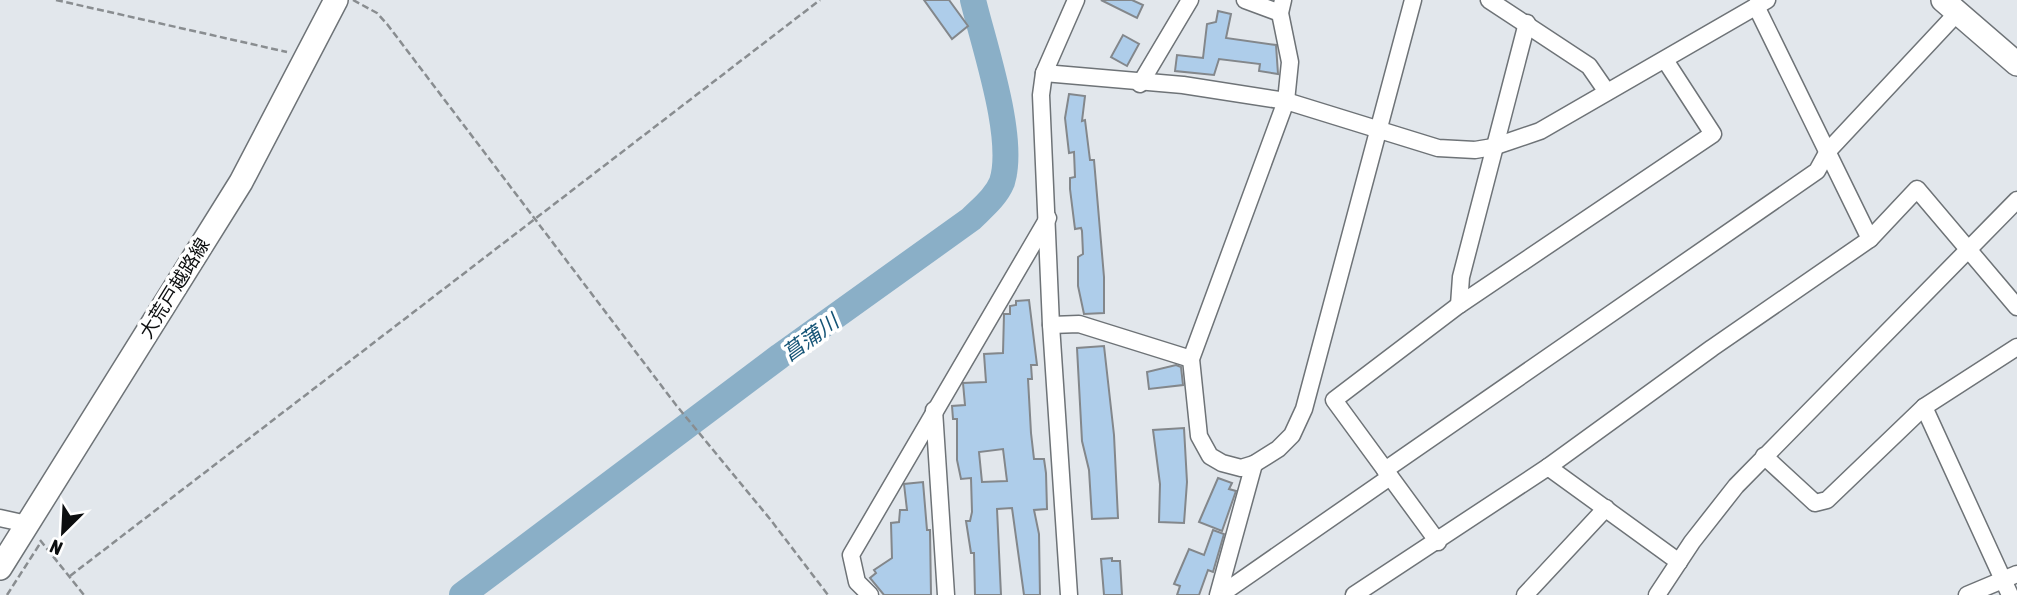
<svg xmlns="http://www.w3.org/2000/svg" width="2017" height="595" viewBox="0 0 2017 595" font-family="'Asap Condensed','Noto Sans JP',sans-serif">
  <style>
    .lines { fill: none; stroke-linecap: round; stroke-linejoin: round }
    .river { stroke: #8aafc7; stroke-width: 26 }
    .building { fill: #aecdea; stroke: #83878b; stroke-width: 2; fill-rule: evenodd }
    .street-casing { stroke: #6e7377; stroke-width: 19 }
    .secondary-casing { stroke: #6e7377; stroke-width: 26 }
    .path { stroke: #898d90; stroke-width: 2.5; stroke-dasharray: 7 3.5; stroke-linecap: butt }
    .street { stroke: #fff; stroke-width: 16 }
    .secondary { stroke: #fff; stroke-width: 23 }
    .labels { text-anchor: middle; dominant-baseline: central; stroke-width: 7; stroke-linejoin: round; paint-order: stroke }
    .street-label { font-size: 19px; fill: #0c0e0f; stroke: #fff }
    .water-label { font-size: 21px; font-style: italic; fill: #155476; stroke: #fff }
  </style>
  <rect width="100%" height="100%" fill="#e2e7ec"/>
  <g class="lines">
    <path class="river" d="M462,595L780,356L971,219C982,208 996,197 1002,182C1016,138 984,46 973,0"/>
  </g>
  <g class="building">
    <polygon points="924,0 949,0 968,26 952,39"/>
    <polygon points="1101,0 1132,0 1143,5 1137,18"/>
    <polygon points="1218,11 1231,14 1226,38 1276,45 1278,74 1259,71 1260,64 1219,59 1214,75 1175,71 1177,55 1203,58 1207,24 1216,22"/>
    <polygon points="1123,35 1139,44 1127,66 1111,57"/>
    <polygon points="1069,94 1085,96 1082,121 1085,120 1090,160 1094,160 1104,277 1104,313 1084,314 1078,286 1078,257 1083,254 1082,231 1081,228 1075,229 1070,189 1070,178 1075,177 1074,152 1069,153 1065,118"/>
    <path d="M1029,300L1037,365H1031L1032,379H1028L1031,433L1034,459H1044L1046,473L1047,509L1034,510L1039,534L1040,595H1024L1012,508L997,509L1001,595H975L974,553H971L966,521H970L972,512L971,478L961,479L957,460V419H953L952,406L965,405L963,383L986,382L984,354L1003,353L1004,314H1010V306L1016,305V301ZM1003,449L1007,481L982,482L979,452Z"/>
    <polygon points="1104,346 1114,435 1118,518 1092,519 1089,470 1082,441 1077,348"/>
    <polygon points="1176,365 1181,367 1183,385 1149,389 1147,372"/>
    <polygon points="1184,428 1187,482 1184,523 1159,522 1160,484 1153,430"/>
    <polygon points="1218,478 1232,483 1229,489 1236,491 1222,531 1199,522"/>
    <polygon points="923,482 927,530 930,530 931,595 884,595 870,578 876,573 874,570 892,558 891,523 899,522 900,510 907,510 904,484"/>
    <polygon points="1213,530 1224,534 1213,572 1208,570 1199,595 1177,595 1180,586 1174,584 1189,549 1204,555"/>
    <polygon points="1112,558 1112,561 1120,561 1122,595 1104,595 1101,559"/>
  </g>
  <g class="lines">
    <g class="street-casing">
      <g id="street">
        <polyline points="1245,0 1280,13"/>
        <polyline points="1283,0 1280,13 1290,62 1286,101 1191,359 1199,436 1210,456 1222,463 1241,468 1254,464 1278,449 1292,435 1304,409 1413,0"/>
        <polyline points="1489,0 1589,66 1607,92"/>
        <polyline points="1756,6 1870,239"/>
        <polyline points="1044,73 1183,85 1286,101 1438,148 1475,150 1493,147 1540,131 1767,0"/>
        <polyline points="1140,84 1190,0"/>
        <polyline points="1459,305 1461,277 1527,23"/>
        <polyline points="1051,325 1079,324 1191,359"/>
        <polyline points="1924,407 2010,595"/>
        <polyline points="934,410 946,595"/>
        <polyline points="1764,456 1815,503 1827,500 1924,407 2017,347"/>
        <polyline points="1548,467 1712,348 1870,239 1917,189 2017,307"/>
        <polyline points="1385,470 1817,171 1828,151 1958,12"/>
        <polyline points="0,518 27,524"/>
        <polyline points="1438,542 1334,400 1459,305 1713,134 1665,60"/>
        <polyline points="870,595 857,582 851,555 1048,218"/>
        <polyline points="1069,595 1051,325 1041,95 1044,73 1076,0"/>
        <polyline points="1218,595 1254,464"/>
        <polyline points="1220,595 1390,477"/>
        <polyline points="1354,595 1548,467 1679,562"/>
        <polyline points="1525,595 1606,508"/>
        <polyline points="1657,595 1692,542 1736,486 2017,200"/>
        <polyline points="1967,595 2017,574"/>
      </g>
    </g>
    <g class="secondary-casing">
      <g id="secondary">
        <polyline points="1943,0 2017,64"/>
        <polyline points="0,568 241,182 336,0"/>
      </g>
    </g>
    <g class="path">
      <polyline points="56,0 287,52"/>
      <polyline points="353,0 377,13 387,24 676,405 770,519 828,595"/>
      <polyline points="40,540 84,595"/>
      <polyline points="70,576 820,0"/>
      <polyline points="7,595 41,542"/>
    </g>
    <use href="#street" class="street"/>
    <use href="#secondary" class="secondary"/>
  </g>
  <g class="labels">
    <g class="street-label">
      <text transform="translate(174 288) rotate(-58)">大荒戸越路線</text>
    </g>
    <g class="water-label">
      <text transform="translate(810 337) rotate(-36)">菖蒲川</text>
    </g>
  </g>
  <g transform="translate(63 532) rotate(204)" stroke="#ffffff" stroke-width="5" paint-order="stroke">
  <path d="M0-5L12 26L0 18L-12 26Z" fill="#0c0e0f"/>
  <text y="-10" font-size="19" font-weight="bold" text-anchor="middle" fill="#0c0e0f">N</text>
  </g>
</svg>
